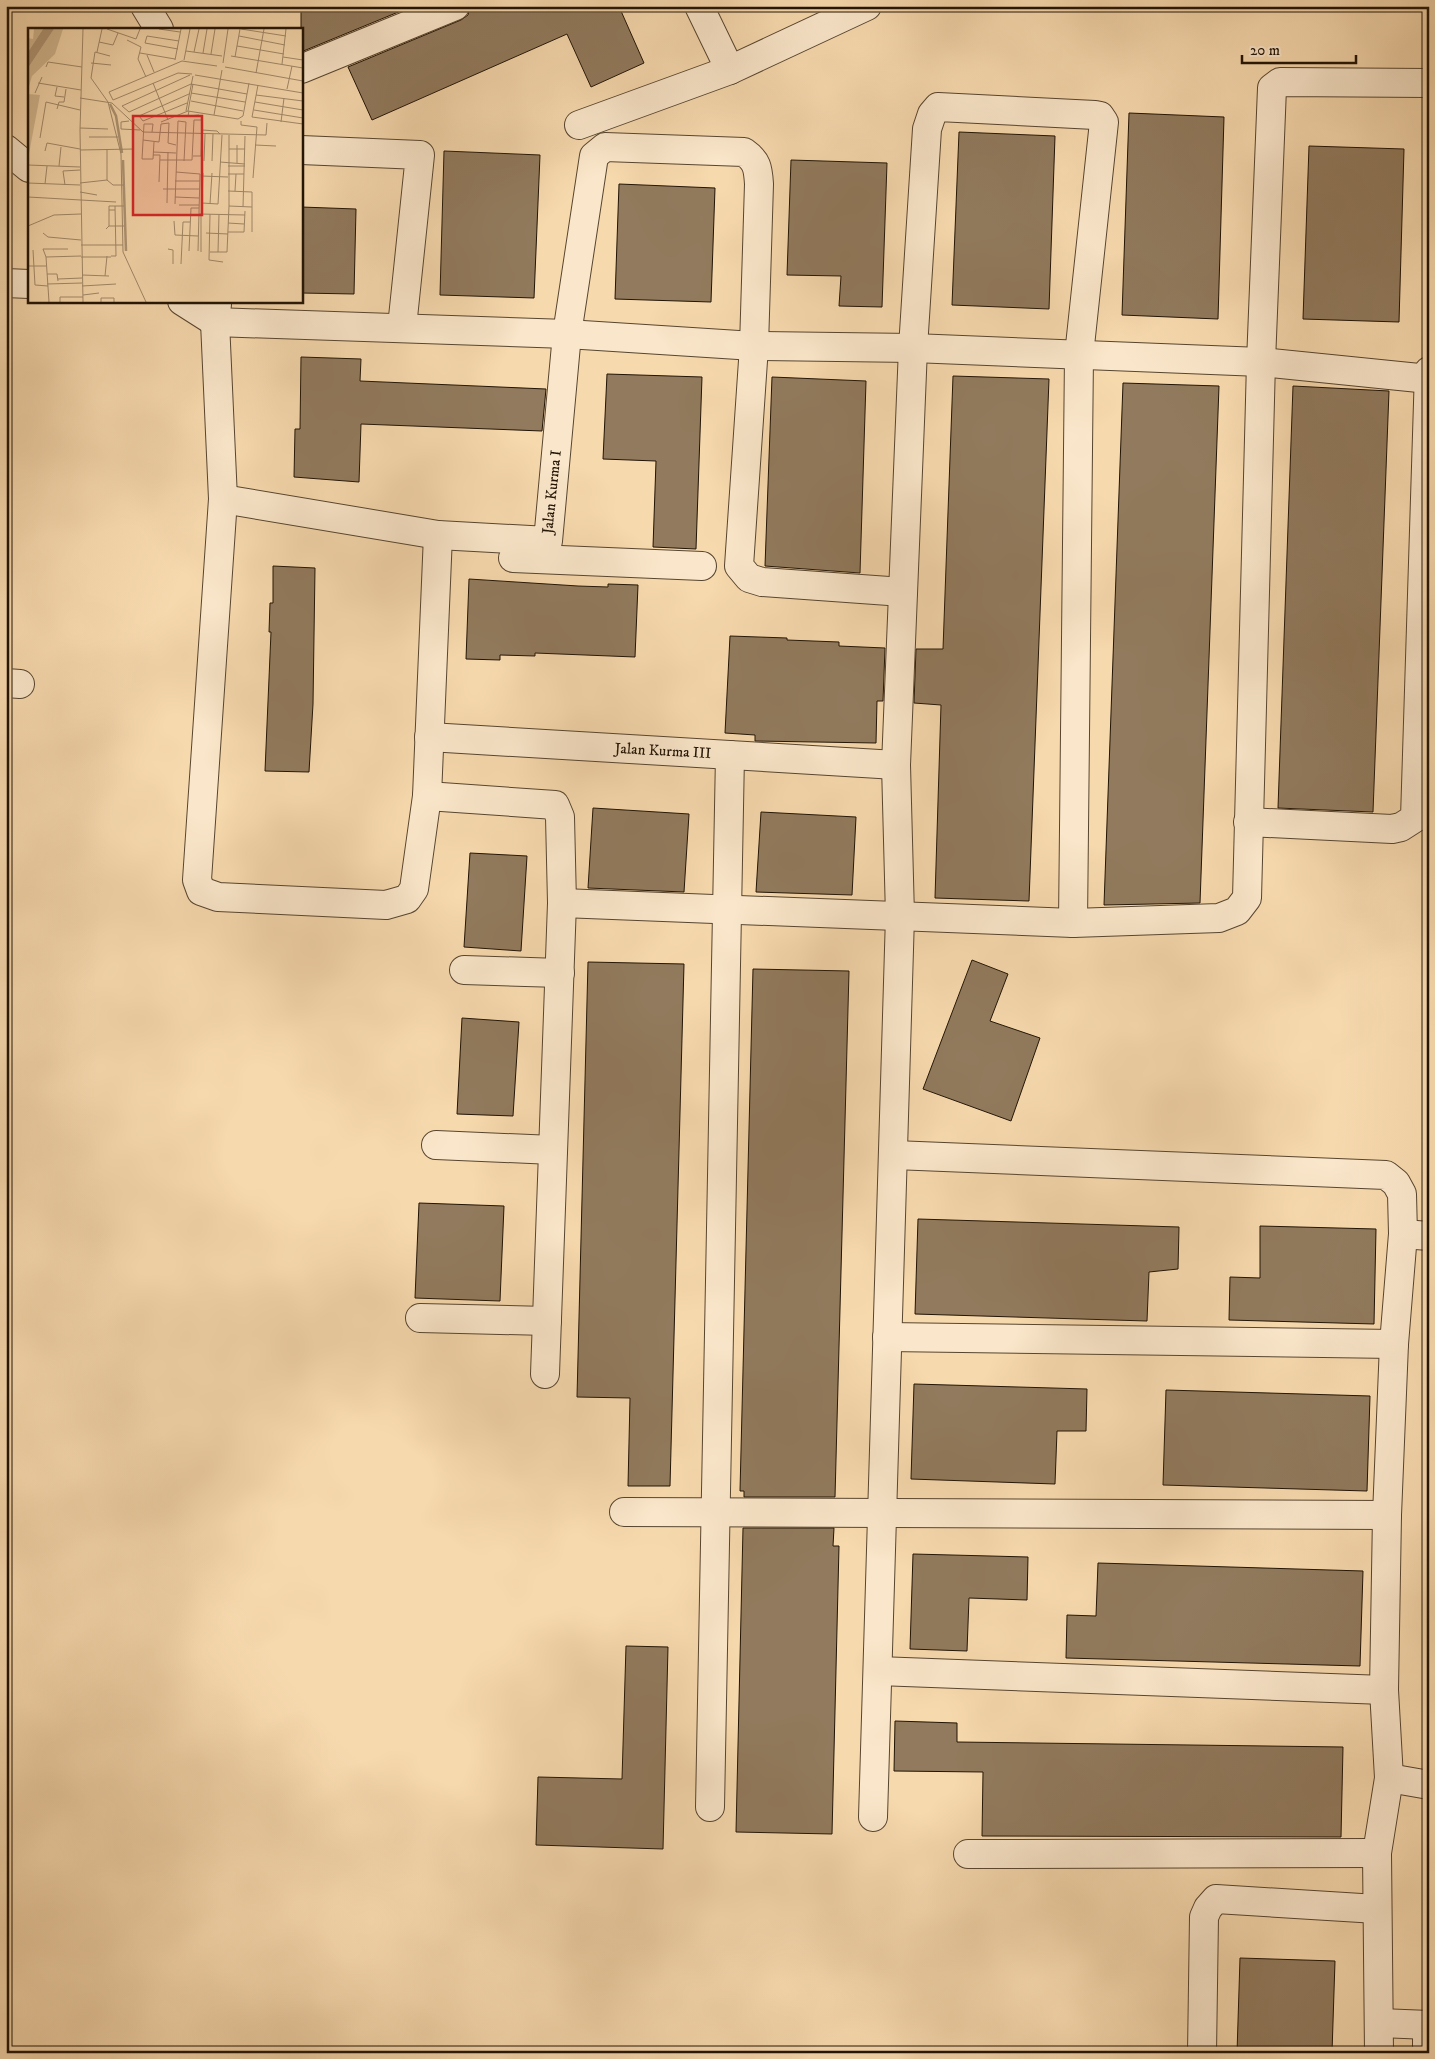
<svg xmlns="http://www.w3.org/2000/svg" width="1435" height="2059" viewBox="0 0 1435 2059" font-family="'IM FELL DW Pica',serif">
  <style>
    .building { fill: #917a5d; stroke: #221405 }
    .lines { fill: none; stroke-linecap: round; stroke-linejoin: round }
    .street-casing { stroke: #57452f; stroke-width: 30 }
    .street { stroke: #fae6ca; stroke-width: 28 }
    .labels { text-anchor: middle; dominant-baseline: central; stroke-width: 5; stroke-linejoin: round; paint-order: stroke }
    .street-label { font-size: 15px; fill: #221405; stroke: #fae6ca }
    .inset-river { fill: none; stroke: #af9675; stroke-width: 2.5 }
    .inset-road { fill: none; stroke: #a28a6a; stroke-width: 1 }
    .view { fill: #d62828; fill-opacity: 0.15; stroke: #d62828; stroke-width: 2.5 }
    .inset-edge { fill: none; stroke: #221405; stroke-width: 2.5 }
  </style>
  <rect width="100%" height="100%" fill="#f7d9ae"/>
  <filter id="stains"><feTurbulence type="fractalNoise" baseFrequency=".004" numOctaves="4"/><feColorMatrix values="0 0 0 0 .2 0 0 0 0 .09 0 0 0 0 .02 0 0 0 .5 -.17"/></filter>
  <radialGradient id="worn" r=".72"><stop offset=".6" stop-color="#630" stop-opacity="0"/><stop offset="1" stop-color="#630" stop-opacity=".3"/></radialGradient>
  <g class="building">
    <polygon points="301,6 413,6 301,52"/>
    <polygon points="470,6 631,6 621,11 644,63 591,87 567,34 372,120 348,67 461,20 468,15"/>
    <polygon points="1129,113 1224,117 1218,319 1122,315"/>
    <polygon points="959,132 1055,136 1049,309 952,305"/>
    <polygon points="1309,146 1404,149 1399,322 1303,319"/>
    <polygon points="444,151 540,155 534,298 440,295"/>
    <polygon points="791,160 887,163 882,307 839,306 841,276 787,275"/>
    <polygon points="619,184 715,188 711,302 615,299"/>
    <polygon points="301,207 356,209 354,294 301,293"/>
    <polygon points="301,357 361,359 360,381 546,389 542,431 361,424 359,482 294,477 295,429 300,429"/>
    <polygon points="607,374 702,377 696,549 653,547 656,461 603,459"/>
    <polygon points="953,376 1049,379 1029,901 935,898 941,705 914,703 916,649 943,649"/>
    <polygon points="772,377 866,381 860,573 765,566"/>
    <polygon points="1123,383 1219,386 1200,903 1104,905"/>
    <polygon points="1293,386 1389,391 1373,812 1278,808"/>
    <polygon points="273,566 315,568 313,704 309,772 265,771 271,632 269,632 270,603 273,603"/>
    <polygon points="469,579 578,586 608,587 608,584 638,585 635,657 535,653 535,656 500,655 500,660 466,659"/>
    <polygon points="730,636 787,638 787,640 839,642 839,646 885,648 883,701 877,701 876,743 755,741 755,735 725,733"/>
    <polygon points="593,808 689,814 684,892 588,888"/>
    <polygon points="761,812 856,817 852,895 756,892"/>
    <polygon points="470,853 527,856 521,951 464,947"/>
    <polygon points="972,960 1008,974 990,1021 1040,1038 1011,1121 923,1089"/>
    <polygon points="588,962 684,964 670,1486 628,1486 630,1398 577,1397"/>
    <polygon points="753,969 849,971 835,1497 744,1497 744,1491 740,1491"/>
    <polygon points="462,1018 519,1022 513,1116 457,1114"/>
    <polygon points="419,1203 504,1206 500,1301 415,1298"/>
    <polygon points="918,1219 1179,1227 1178,1269 1149,1272 1147,1321 915,1314"/>
    <polygon points="1260,1226 1376,1229 1374,1324 1229,1320 1230,1277 1260,1278"/>
    <polygon points="914,1384 1087,1389 1086,1431 1057,1431 1055,1484 911,1479"/>
    <polygon points="1166,1390 1370,1396 1367,1491 1163,1485"/>
    <polygon points="743,1528 834,1528 833,1546 839,1546 832,1834 736,1832"/>
    <polygon points="913,1554 1028,1557 1027,1600 969,1598 967,1651 910,1649"/>
    <polygon points="1098,1563 1363,1571 1360,1666 1066,1658 1067,1615 1096,1616"/>
    <polygon points="626,1646 668,1647 663,1849 536,1845 538,1777 622,1779"/>
    <polygon points="895,1721 957,1723 957,1742 1343,1747 1341,1837 982,1836 983,1772 894,1771"/>
    <polygon points="1240,1958 1335,1961 1332,2053 1237,2053"/>
  </g>
  <g class="lines">
    <g class="street-casing">
      <g id="street">
        <polyline points="145,6 159,29"/>
        <polyline points="699,6 730,70"/>
        <polyline points="301,69 455,6"/>
        <polyline points="579,125 730,70 867,6"/>
        <polyline points="6,149 29,168"/>
        <polyline points="301,150 420,155 402,327"/>
        <polyline points="6,283 29,284"/>
        <polyline points="182,301 215,322 567,334 754,346 913,348 1261,362 1429,379"/>
        <polyline points="217,304 215,322 223,499 197,880 201,891 218,897 386,905 407,899 414,889 427,796 438,535"/>
        <path d="M223,499L438,535L548,541L567,334L594,156L605,147L744,152C757,161 758,168 759,184L754,346L739,566L749,578L762,582L903,592"/>
        <polyline points="513,558 702,566"/>
        <polyline points="6,683 20,684"/>
        <polyline points="429,737 896,765"/>
        <polyline points="427,796 555,805 560,817 562,903 545,1374"/>
        <polyline points="1248,822 1392,829 1401,827 1415,818 1429,371"/>
        <polyline points="562,903 1073,923 1219,918 1237,911 1247,898 1261,362 1272,88 1280,82 1429,83"/>
        <polyline points="464,970 560,973"/>
        <polyline points="436,1145 553,1150"/>
        <polyline points="894,1155 1386,1175 1396,1183 1402,1194 1403,1234 1394,1344 1387,1515 1384,1690 1389,1778 1377,1853 1379,2053"/>
        <polyline points="1403,1234 1429,1236"/>
        <polyline points="420,1318 547,1321"/>
        <polyline points="887,1337 1394,1344"/>
        <polyline points="624,1512 1387,1515"/>
        <polyline points="878,1671 1384,1690"/>
        <polyline points="1389,1778 1429,1785"/>
        <polyline points="710,1807 730,755"/>
        <polyline points="873,1817 900,916 896,765 913,348 927,129 932,114 938,107 1095,115 1100,116 1104,122 1079,355 1073,923"/>
        <polyline points="968,1854 1377,1853"/>
        <polyline points="1380,2023 1429,2025"/>
        <polyline points="1202,2053 1204,1917 1208,1908 1216,1899 1377,1909"/>
        <polyline points="1427,2053 1427,2025"/>
      </g>
    </g>
    <use href="#street" class="street"/>
  </g>
  <g class="labels">
    <g class="street-label">
      <text transform="translate(552 492) rotate(-84)">Jalan Kurma I</text>
      <text transform="translate(663 751) rotate(3)">Jalan Kurma III</text>
    </g>
  </g>
  <g transform="translate(28 28)">
    <rect width="275" height="275" fill="#f7d9ae"/>
    <path d="M6,1H15L0,24V10L5,11ZM26,1H35L27,26L4,48L0,62V40ZM0,66L12,67L0,131Z" fill="#d3b891"/>
    <path d="M15,1H26L0,40V24Z" fill="#af9675"/>
    <path class="inset-river" d="M82,76L88,88L94,125M95,132L98,223"/>
    <path class="inset-road" d="M79,1L108,11L112,1M131,1L152,4M213,1L258,8M211,8L257,17M99,12L113,19L110,31L118,49M71,14L85,17L90,5M209,18L256,26M150,21L117,15L119,8L151,13M158,23L194,28M67,24L63,50L80,74L93,126L95,224L118,274M67,24L82,28M69,24L74,1M166,24L171,1M112,25L147,31M175,25L179,1M183,26L187,1M119,27L126,44M203,28L275,40M207,29L212,1M255,29L275,32M147,32L153,1M156,32L162,1M63,35L83,37M195,35L200,1M254,36L258,1M18,39L20,34L54,39M197,39L275,53M228,45L236,1M164,46L150,45L85,72L81,64L154,33L189,38M162,47L94,78L101,84L163,56M167,47L275,65M10,55L53,62M125,55L140,92M163,56L219,66M230,57L224,89L275,96M29,59L27,68L36,69M259,61L264,38M7,65L14,49M163,65L217,74M228,67L275,73M52,70L84,75L115,104L238,107L239,95M163,73L215,83M227,74L275,82M159,75L115,93L111,88L161,66M29,81L31,74H36L38,61M226,82L275,90M158,83L165,48M160,83L165,56M161,83L160,88L171,87M186,87L194,42M101,93L93,94V101L112,102M213,93V97L229,99L225,150M133,94L160,83L210,91L215,88L221,55M253,94L256,70M52,100L80,101M174,102L189,103L192,106M124,104L125,96H116L114,131H125L126,114M61,109H90M12,110L18,74L52,82M115,112L131,114L133,96L141,95L140,115L148,117M227,117L248,118M79,121V152M201,121H217M52,122L106,121M17,123L19,115L52,121M125,124L148,125M125,127H132L131,154M132,132H164L166,92H174L173,128H165M176,133L177,106M184,133L185,106M192,134L217,136M209,135V117M0,137L52,139M31,138L33,119M200,138H217M148,144L172,146L170,223M175,145L174,175L190,176L194,107M200,146H216M173,148L200,149M147,153H172M0,155L52,157M52,155L79,152L85,157H96M17,156L19,138M37,157L35,143L52,142M135,161H172M200,163L224,164V179M207,163L208,146M52,164L69,167M0,169L88,174M147,169L171,170M139,175L140,124M147,176L150,93L158,94L156,133M182,176L184,145M151,177H171M201,178V107M215,179L217,108M81,182V178H96M171,186L217,187M182,186L181,232L195,234M146,193L147,207L170,208M200,195L216,196M0,198L26,187L53,186M81,198V182H87M78,201L81,198H96M200,204H216L217,183M15,205L20,209L53,212M178,205L200,206M53,217H95M140,221L145,222V236M5,222L7,257L20,258M161,223L163,180H171M173,224V186M182,224H199L201,178L224,179V204M190,224L191,186M83,228H88L87,178M18,229L15,221H40M53,229H83M153,236L155,194H162M0,238H18M19,246H29L30,253M54,247L81,248M77,248L79,228M30,251L54,250M19,256L54,255M54,258L88,256M55,267L71,265M21,274L18,229L53,228M32,274V269H55M55,274L52,102L55,1M73,274V270H86V274"/>
    <path class="view" d="M105,88H174V187H105Z"/>
    <rect width="275" height="275" class="inset-edge"/>
  </g>
  <rect width="1435" height="2059" fill="none" stroke="#f7d9ae" stroke-width="25"/>
  <rect x="8" y="8" width="1420" height="2044" fill="none" stroke="#221405" stroke-width="2.5"/>
  <rect x="12" y="12" width="1410" height="2034" fill="none" stroke="#221405"/>
  <path d="M1242 55v8h114v-8" fill="none" stroke="#221405" stroke-width="2.5"/>
  <text x="1250" y="55" font-size="15" fill="#221405" stroke="#fae6ca" stroke-width="4" paint-order="stroke">20 m</text>
  <rect width="100%" height="100%" filter="url(#stains)"/>
  <rect width="100%" height="100%" fill="url(#worn)"/>
</svg>
